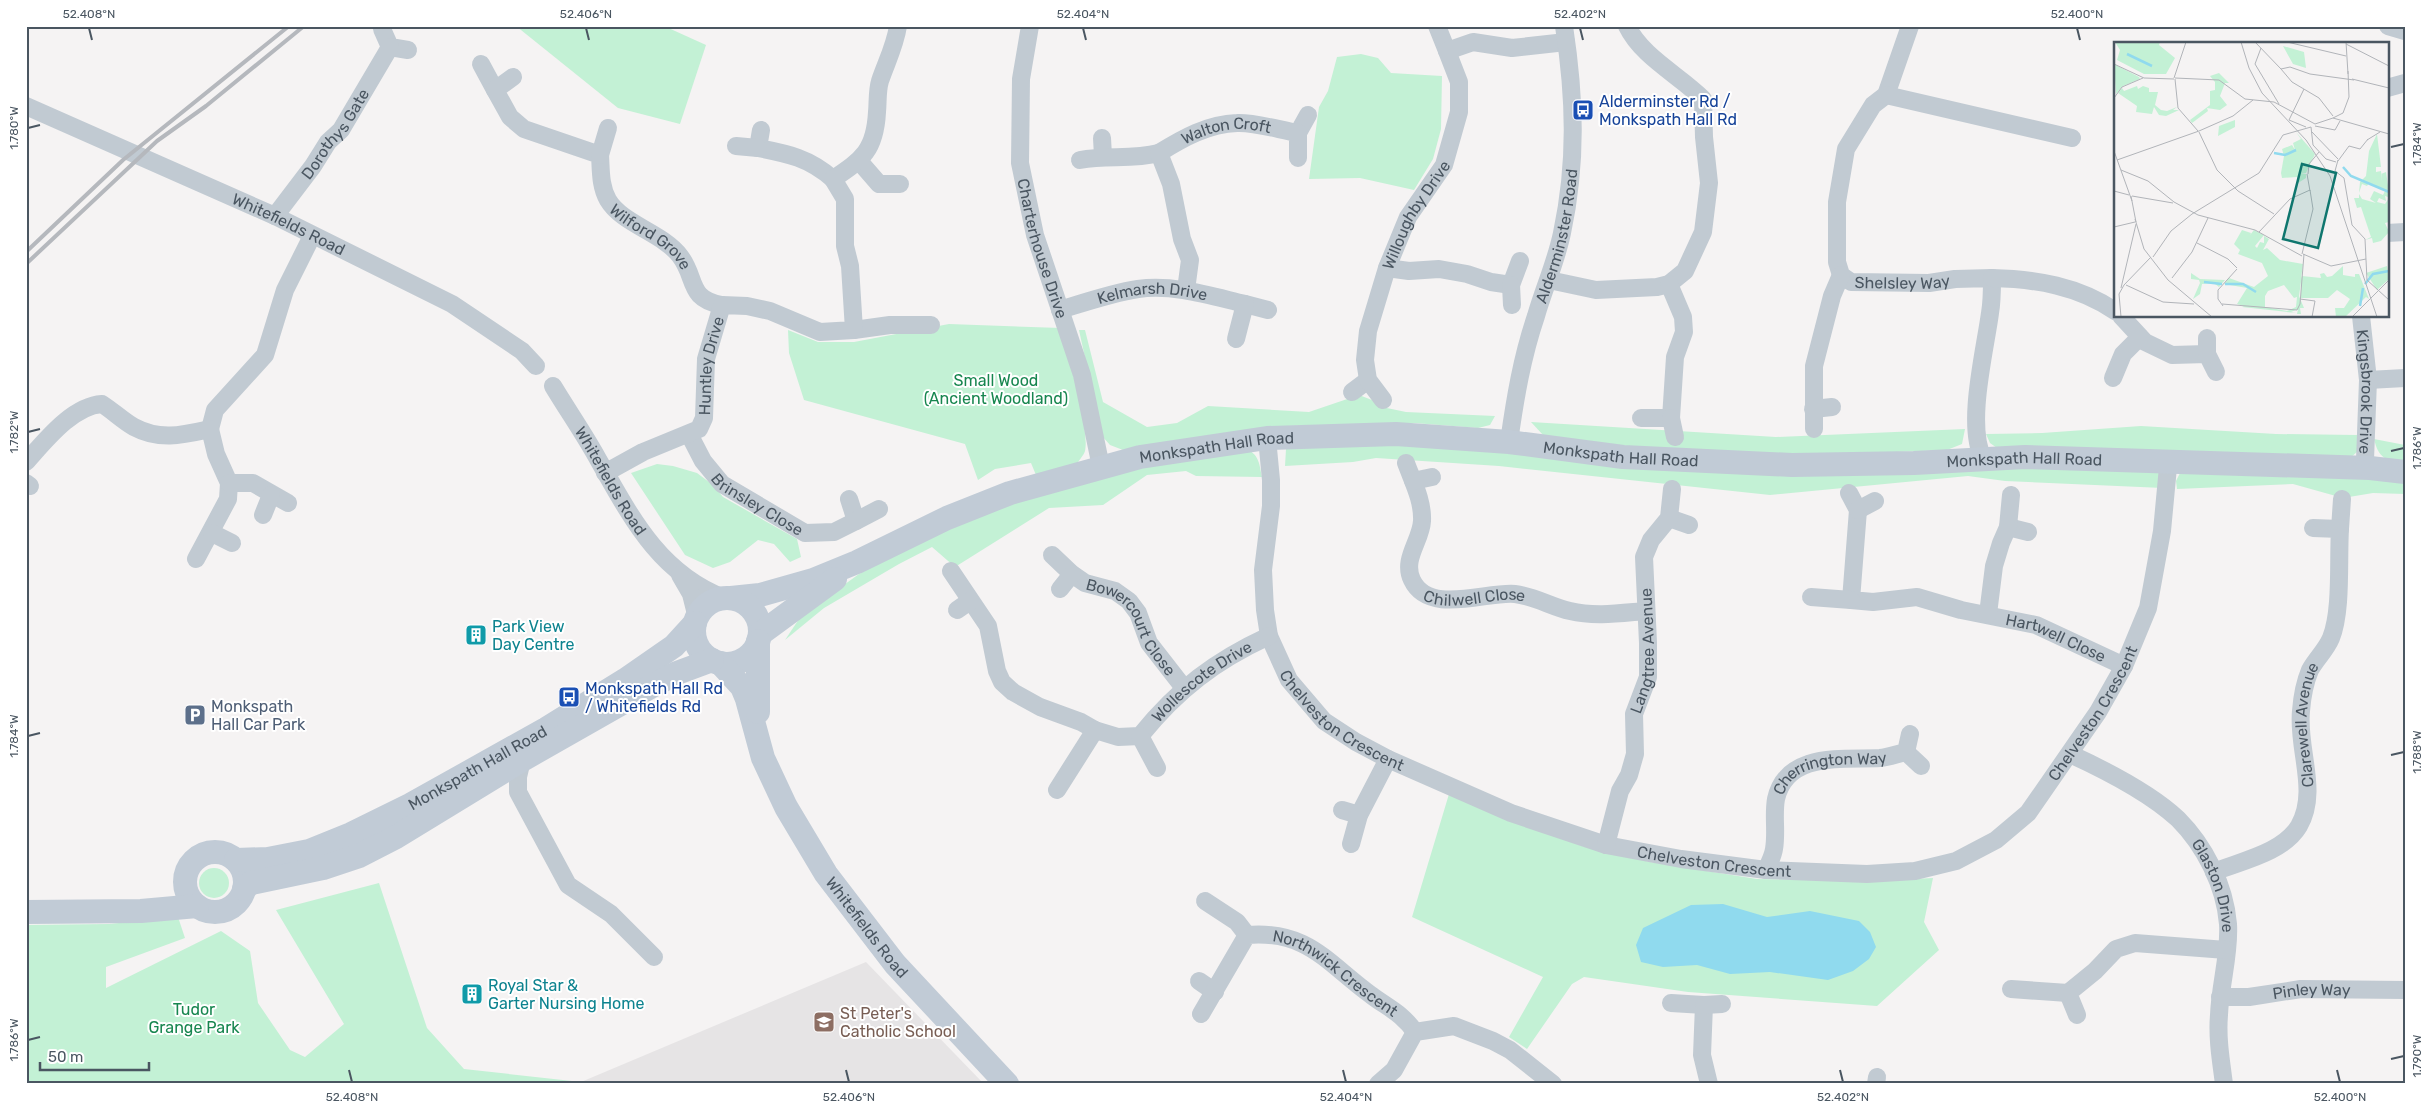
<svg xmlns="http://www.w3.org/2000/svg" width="2431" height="1110" viewBox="0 0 2431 1110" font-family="Rubik,sans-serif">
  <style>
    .education { fill: #e6e4e5 }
    .green { fill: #c3f1d5 }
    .water { fill: #90daee }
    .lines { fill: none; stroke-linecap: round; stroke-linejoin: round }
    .street { stroke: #c1cad2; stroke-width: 18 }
    .secondary { stroke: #c1cbd6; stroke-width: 24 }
    .rail { stroke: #b5b8bd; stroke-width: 4 }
    .ticks { fill: none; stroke: #4a5661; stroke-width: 2 }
    .labels { text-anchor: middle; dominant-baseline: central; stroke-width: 4; stroke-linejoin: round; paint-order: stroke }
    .transit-label { font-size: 16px; fill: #164399; stroke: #fff; text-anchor: start }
    .street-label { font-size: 16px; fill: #4a5661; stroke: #fff }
    .park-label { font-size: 16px; fill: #17864f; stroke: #fff }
    .culture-label { font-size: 16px; fill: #0d838f; stroke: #fff; text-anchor: start }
    .service-label { font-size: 16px; fill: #4e5e75; stroke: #fff; text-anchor: start }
    .education-label { font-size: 16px; fill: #785e54; stroke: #fff; text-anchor: start }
    .inset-river { fill: none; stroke: #90daee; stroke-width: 2.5 }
    .inset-road { fill: none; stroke: #b1b4b9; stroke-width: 1 }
    .view { fill: #0f766e; fill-opacity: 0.15; stroke: #0f766e; stroke-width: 2.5 }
    .inset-edge { fill: none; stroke: #4a5661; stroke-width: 2.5 }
    .neatline { fill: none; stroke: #4a5661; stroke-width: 2 }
    .ticks-label { font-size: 12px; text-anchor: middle; fill: #4a5661 }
  </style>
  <rect width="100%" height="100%" fill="#f5f3f3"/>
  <polygon class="education" points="866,962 984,1084 579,1084 581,1082"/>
  <g class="green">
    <polygon points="516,26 664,26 706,45 680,124 618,108"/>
    <polygon points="1361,54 1378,58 1391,73 1442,76 1441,129 1433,159 1414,190 1360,178 1309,179 1319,107 1328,91 1337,57"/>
    <path d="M949,324L1061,328C1067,354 1090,428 1085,451C1084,455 1079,460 1077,464L1036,475L1031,463L995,469L978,480L965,444L804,400L789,353L788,330L818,342H854Z"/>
    <polygon points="1079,330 1085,330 1103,402 1147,427 1177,423 1208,406 1309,412 1359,395 1372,400 1382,407 1406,412 1495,416 1490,425 1478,428 1414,423 1287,426 1123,450 1110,445 1102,436"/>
    <polygon points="1531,422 1776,437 1965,429 1962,444 1947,450 1821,455 1657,450 1543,435"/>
    <polygon points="2141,426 2276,434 2357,435 2358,451 2349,459 1997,448 1990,443 1986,434 2042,433"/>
    <path d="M2374,439L2405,445V463C2385,460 2379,459 2374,439Z"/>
    <polygon points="1350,440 1880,469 2159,469 2163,488 2005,481 1968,476 1770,495 1499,466 1376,458 1353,462 1285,466 1286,449"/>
    <path d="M1244,448C1259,454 1259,462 1262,477L1196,476L1186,471L1147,475L1103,505L1049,508L955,567L932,547L899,564L824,608L785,640L801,616L859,574L938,531L1045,490L1127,468Z"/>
    <polygon points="657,464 673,466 697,473 713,485 723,497 797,539 801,557 790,562 774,544 758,540 730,562 713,568 685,555 631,473"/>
    <polygon points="2180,473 2405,477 2405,494 2373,493 2343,498 2293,484 2177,489 2176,481"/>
    <polygon points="1449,794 1582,846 1650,862 1757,879 1871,881 1933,878 1924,922 1939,950 1877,1006 1688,992 1584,977 1572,984 1527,1049 1509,1037 1543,977 1412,917"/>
    <circle cx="214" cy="883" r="15"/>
    <polygon points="379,883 427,1028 464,1069 581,1082 26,1084 26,925 109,924 178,917 185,938 106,967 106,988 221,931 250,951 258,1003 290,1050 305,1057 344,1024 276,910"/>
  </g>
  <polygon class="water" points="1723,904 1767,917 1810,911 1859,921 1870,932 1876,947 1869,959 1853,971 1828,980 1770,972 1730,974 1697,965 1663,967 1641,962 1636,945 1643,928 1691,905"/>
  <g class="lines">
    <g class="street">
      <path id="s1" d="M1030,26L1021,79L1020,163L1035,235L1082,375L1101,467"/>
      <polyline points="1437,26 1447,51"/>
      <path id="s2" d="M1910,26L1886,95L1873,105L1846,149L1837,202V262L1841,275L1851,282L1929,283L1955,279L1992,278C1992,290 1992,302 1990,313C1985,351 1966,425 1983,458"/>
      <polyline points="2388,26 2405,31"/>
      <polyline points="382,29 390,47 408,50"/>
      <polyline points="481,64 495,90"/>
      <path id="s3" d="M513,77L495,90L510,117L524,129L600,155C601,170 600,186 608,200C622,224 663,233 680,256C697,278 687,299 722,305"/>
      <polyline points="2387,88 2405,83"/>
      <polyline points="1886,95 2072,138"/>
      <path id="s4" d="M26,106L275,216L452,304L522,351L536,366"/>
      <path d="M761,130L758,148C789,154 809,158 833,179"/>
      <polyline points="1298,133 1308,115"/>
      <polyline points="1102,138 1103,156"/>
      <polyline points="736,146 758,148"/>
      <polyline points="600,155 608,128"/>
      <path d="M1080,160C1108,155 1132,160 1159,153"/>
      <polyline points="859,161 879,184 900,184"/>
      <path id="s5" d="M275,216L313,166L328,142L341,130L390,47"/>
      <polyline points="2387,233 2405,232"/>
      <polyline points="1387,268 1409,271 1439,269 1467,274 1491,282 1511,285 1520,261"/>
      <path d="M1992,278C2036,279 2078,286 2115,311"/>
      <path d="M1549,280L1596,290L1657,287L1669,284L1685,271L1703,232L1709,183L1704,137L1703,99C1679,75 1642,57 1627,26"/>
      <polyline points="1511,285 1512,305"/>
      <path id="s6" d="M1186,290L1190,260L1182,239L1171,184L1159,153C1183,138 1208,124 1237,123C1254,122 1280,130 1298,133V158"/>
      <polyline points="1245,304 1268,310"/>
      <path id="s7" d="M1060,310C1086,302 1112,293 1138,289C1174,284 1211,296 1245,304L1236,339"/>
      <polyline points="2121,316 2145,342 2172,355 2207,354 2216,372"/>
      <path id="s8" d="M2361,316L2368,380L2365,460L2370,468"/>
      <polyline points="854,330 890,325 931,325"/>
      <polyline points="2207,338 2207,354"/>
      <polyline points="2113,378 2123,354 2140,337"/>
      <polyline points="2368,380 2405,378"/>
      <path id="s9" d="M553,386C568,411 585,435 599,461C631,517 659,573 724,598"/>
      <polyline points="1352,392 1368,380"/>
      <path id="s10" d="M1383,400L1368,380L1365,360L1368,331L1387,268L1408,217L1444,165L1459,112V82L1447,51L1473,42L1512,48L1566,42"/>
      <polyline points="1813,409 1832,407"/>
      <polyline points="1641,418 1671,418 1675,357 1684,332 1683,317 1669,284"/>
      <polyline points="1671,418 1675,437"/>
      <polyline points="210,429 215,410 265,355 285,290 312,236"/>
      <polyline points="1814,429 1814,366 1832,296 1841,275"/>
      <path id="s11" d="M689,434L703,461L722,484L805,533L834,532L856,521L849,499"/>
      <path id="s12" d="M1267,438L1271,480V506L1263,570L1265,610L1269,636L1289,680L1324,721L1356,742L1388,759L1511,813L1606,845L1681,859L1766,870L1867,874L1915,871L1956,861L1996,840L2028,813L2098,712L2124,666L2148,608L2162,531L2168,467L2173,461"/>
      <path id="s13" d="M1509,442C1515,399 1522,357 1536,316C1544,288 1556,262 1562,233C1577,162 1575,98 1564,26"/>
      <path d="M26,462C45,441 72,406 102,404C113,411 123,421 134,427C160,441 183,435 210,429L216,454L229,483L228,499L196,559"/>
      <path id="s14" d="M1406,463C1413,482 1423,501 1422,521C1421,541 1402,559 1412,580C1429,616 1487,591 1515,594C1534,596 1552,607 1570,611C1595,617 1621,613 1646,611"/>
      <path id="s15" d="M605,473L643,452L699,429L704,418L706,359L722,305L747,306L770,311L820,332L854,330L850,266L845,246V199L833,179C863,159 875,150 877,112C878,102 877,91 880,81C886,63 895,46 898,26"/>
      <polyline points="1413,481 1432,477"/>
      <polyline points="26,483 30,486"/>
      <polyline points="229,483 253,483 288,503"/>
      <path id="s16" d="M1849,493L1858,510L1851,600L1873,602L1917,597L1961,610L2036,625L2124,666"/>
      <polyline points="1858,510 1875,501"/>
      <polyline points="263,515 271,495"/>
      <polyline points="1669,518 1689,525"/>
      <polyline points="856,521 879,509"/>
      <polyline points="2008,527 2028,532"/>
      <polyline points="2340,529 2342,499"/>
      <polyline points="212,533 232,543"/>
      <path id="s17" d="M1052,555L1072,574L1085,583L1115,591L1129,601L1138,613L1149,643L1184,688"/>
      <path id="s18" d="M951,571L988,626L997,671L1002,682L1013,692L1040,707L1081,722L1095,730L1118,737L1140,736C1178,689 1215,661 1269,636"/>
      <polyline points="680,575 691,594 697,618"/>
      <polyline points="1060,589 1072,574"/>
      <polyline points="1811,597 1851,600"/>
      <polyline points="957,610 970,601"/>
      <polyline points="1988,614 1994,566 2001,543 2008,527 2011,495"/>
      <polyline points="1140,736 1157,768"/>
      <polyline points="1906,752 1921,766"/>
      <path id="s19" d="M2070,754C2105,770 2150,793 2178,819C2205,846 2225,886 2228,924C2230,954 2220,985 2219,1015C2217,1038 2221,1061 2224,1084"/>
      <polyline points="522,760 518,777 518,792 568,885 611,914 654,957"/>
      <polyline points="1057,790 1095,730"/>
      <polyline points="1342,810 1359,815"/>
      <polyline points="1351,844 1359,815 1388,759"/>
      <path id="s20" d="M1606,845L1620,791L1629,775L1635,754L1634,714L1648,677V643L1644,557L1651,540L1669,518L1672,489"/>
      <path id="s21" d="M1766,870C1769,864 1773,856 1774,849C1777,832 1773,816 1776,799C1787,751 1843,760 1880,758C1888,757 1897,754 1906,752L1910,734"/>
      <path id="s22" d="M2214,872C2241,861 2283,853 2299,826C2319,791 2297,749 2301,711C2302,698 2305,682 2310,670C2316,659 2326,650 2331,638C2342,611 2338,560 2340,529L2313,528"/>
      <polyline points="1205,901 1237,922 1247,935"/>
      <polyline points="1199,981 1215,992"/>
      <polyline points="2011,989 2068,993"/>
      <path id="s23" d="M2220,997H2249L2301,989L2405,990"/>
      <polyline points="1671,1003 1704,1005 1702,1055 1709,1084"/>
      <polyline points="1704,1005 1722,1004"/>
      <path id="s24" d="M1201,1014L1247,935C1308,930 1327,963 1371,995C1388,1008 1402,1013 1415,1032"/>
      <polyline points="2077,1015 2068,993 2095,971 2116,949 2135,943 2226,950"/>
      <polyline points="1378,1084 1394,1070 1415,1032 1454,1026 1493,1041 1510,1050 1553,1084"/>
      <polyline points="1876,1084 1877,1077"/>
    </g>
    <g class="secondary">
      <path id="s25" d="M731,598L760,595L813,580L857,562L947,518L1010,493L1140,457L1267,438L1396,434L1509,442L1623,457L1792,465L1914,463L2025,457L2370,468L2405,472"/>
      <circle cx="727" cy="631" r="33"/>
      <polyline points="760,634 835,579"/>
      <path id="s26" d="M720,663L742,687L747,699L763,758L786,807L826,874L895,964L1007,1084"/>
      <polyline points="758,712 758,641"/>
      <circle cx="215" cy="882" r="30"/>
      <path id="s27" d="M236,860L268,859L309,851L351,834L410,805L546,729L625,680L674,646L695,623"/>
      <polyline points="244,889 251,883 323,868 359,856 396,837 522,760 652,686 677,673 712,660"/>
      <polyline points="26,912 141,911 197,906"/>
    </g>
    <g class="rail">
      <polyline points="26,252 123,160 289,26"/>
      <polyline points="26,264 157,141 206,106 304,26"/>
    </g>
  </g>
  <path class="ticks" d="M89,28L92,40M586,28L589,40M1083,28L1086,40M1580,28L1583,40M2077,28L2080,40M28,128L40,125M2391,147L2404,144M28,432L40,429M2391,451L2404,448M28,736L40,733M2391,755L2404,752M28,1040L40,1037M2391,1059L2404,1056M349,1070L352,1082M846,1070L849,1082M1343,1070L1346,1082M1840,1070L1843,1082M2337,1070L2340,1082"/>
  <defs>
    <g id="bus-square" transform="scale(1.125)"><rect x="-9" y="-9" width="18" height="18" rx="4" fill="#1a4fb4" stroke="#fff"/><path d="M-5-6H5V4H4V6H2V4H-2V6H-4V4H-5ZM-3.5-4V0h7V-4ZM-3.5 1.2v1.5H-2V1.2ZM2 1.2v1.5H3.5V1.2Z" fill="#fff"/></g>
    <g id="building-square" transform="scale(1.125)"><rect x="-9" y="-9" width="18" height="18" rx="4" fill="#0f9aa8" stroke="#fff"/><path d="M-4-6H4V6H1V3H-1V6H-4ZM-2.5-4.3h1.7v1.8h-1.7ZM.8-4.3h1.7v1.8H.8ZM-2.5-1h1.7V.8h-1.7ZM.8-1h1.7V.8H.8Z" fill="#fff"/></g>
    <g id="parking-square" transform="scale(1.125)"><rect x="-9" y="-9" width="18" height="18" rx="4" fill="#5c6f8a" stroke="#fff"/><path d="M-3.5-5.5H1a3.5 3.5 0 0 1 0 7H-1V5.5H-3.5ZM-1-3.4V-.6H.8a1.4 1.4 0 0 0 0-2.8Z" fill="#fff"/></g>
    <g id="school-square" transform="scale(1.125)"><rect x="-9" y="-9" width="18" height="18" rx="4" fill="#8d6e63" stroke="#fff"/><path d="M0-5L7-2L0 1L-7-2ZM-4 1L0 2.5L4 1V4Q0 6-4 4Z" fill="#fff"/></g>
  </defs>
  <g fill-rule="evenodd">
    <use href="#bus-square" x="1583" y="110"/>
    <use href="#building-square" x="476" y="635"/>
    <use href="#bus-square" x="569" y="697"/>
    <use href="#parking-square" x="195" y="715"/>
    <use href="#building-square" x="472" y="994"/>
    <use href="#school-square" x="824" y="1022"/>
  </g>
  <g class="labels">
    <g class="transit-label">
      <text x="1599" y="101">Alderminster Rd /<tspan x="1599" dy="18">Monkspath Hall Rd</tspan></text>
      <text x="585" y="688">Monkspath Hall Rd<tspan x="585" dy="18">/ Whitefields Rd</tspan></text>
    </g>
    <g class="street-label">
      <text stroke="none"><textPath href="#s5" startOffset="102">Dorothys Gate</textPath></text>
      <text stroke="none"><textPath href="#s6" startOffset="215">Walton Croft</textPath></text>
      <text stroke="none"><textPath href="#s10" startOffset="201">Willoughby Drive</textPath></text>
      <text stroke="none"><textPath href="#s4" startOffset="288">Whitefields Road</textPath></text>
      <text stroke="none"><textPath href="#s13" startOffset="212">Alderminster Road</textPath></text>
      <text stroke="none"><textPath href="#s3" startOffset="255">Wilford Grove</textPath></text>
      <text stroke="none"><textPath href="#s1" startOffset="226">Charterhouse Drive</textPath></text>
      <text stroke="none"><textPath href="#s2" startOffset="332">Shelsley Way</textPath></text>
      <text stroke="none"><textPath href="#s7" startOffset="95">Kelmarsh Drive</textPath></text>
      <text stroke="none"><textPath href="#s15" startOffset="169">Huntley Drive</textPath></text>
      <text stroke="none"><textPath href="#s8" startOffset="76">Kingsbrook Drive</textPath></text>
      <text stroke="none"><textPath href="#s25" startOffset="512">Monkspath Hall Road</textPath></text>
      <text stroke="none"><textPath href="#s25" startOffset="918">Monkspath Hall Road</textPath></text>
      <text stroke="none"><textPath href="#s25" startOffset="1322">Monkspath Hall Road</textPath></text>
      <text stroke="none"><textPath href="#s9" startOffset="111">Whitefields Road</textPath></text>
      <text stroke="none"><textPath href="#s11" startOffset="101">Brinsley Close</textPath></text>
      <text stroke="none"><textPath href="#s14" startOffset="192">Chilwell Close</textPath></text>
      <text stroke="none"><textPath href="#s17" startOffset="111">Bowercourt Close</textPath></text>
      <text stroke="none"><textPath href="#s16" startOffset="321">Hartwell Close</textPath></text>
      <text stroke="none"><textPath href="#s20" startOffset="201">Langtree Avenue</textPath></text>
      <text stroke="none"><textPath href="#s18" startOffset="359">Wollescote Drive</textPath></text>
      <text stroke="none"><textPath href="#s12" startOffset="1170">Chelveston Crescent</textPath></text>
      <text stroke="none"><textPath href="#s12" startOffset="315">Chelveston Crescent</textPath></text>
      <text stroke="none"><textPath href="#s22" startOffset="202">Clarewell Avenue</textPath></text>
      <text stroke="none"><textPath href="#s27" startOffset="262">Monkspath Hall Road</textPath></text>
      <text stroke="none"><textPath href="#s21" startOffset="140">Cherrington Way</textPath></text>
      <text stroke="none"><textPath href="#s12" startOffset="720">Chelveston Crescent</textPath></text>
      <text stroke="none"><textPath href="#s19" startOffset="204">Glaston Drive</textPath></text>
      <text stroke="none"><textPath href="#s26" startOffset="306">Whitefields Road</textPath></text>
      <text stroke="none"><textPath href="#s24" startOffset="191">Northwick Crescent</textPath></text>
      <text stroke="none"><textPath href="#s23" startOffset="92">Pinley Way</textPath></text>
    </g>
    <g class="park-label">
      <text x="996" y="380">Small Wood<tspan x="996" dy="18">(Ancient Woodland)</tspan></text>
      <text x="194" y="1009">Tudor<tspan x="194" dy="18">Grange Park</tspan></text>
    </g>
    <g class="culture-label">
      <text x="492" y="626">Park View<tspan x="492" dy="18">Day Centre</tspan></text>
      <text x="488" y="985">Royal Star &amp;<tspan x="488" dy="18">Garter Nursing Home</tspan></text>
    </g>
    <g class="service-label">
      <text x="211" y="706">Monkspath<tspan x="211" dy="18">Hall Car Park</tspan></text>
    </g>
    <g class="education-label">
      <text x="840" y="1013">St Peter's<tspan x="840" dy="18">Catholic School</tspan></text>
    </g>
  </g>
  <g transform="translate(2114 42)">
    <rect width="275" height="275" fill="#f5f3f3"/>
    <path d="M1,0H46L45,3L61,16L52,32H30L3,18L6,8ZM169,4L190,10L192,26L179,22ZM0,22L25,35L26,37L9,44L2,52ZM105,31L115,41H111L106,54L113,63L106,68L93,66L94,69L78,81L76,78L96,63V49L101,48V40L96,34ZM23,44L24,47L29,44L35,46V50H44L41,63L47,68L53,69L63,65L59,68H65L52,74L45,73L40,65L38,72L22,70L23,64L4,51L8,46L10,49ZM121,78V85L104,94L105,84ZM182,90L201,112L192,131L187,132H192V136L184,141L183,135L168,136L167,131L170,114L168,107L178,103L181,108L179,101L187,97ZM263,92L267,125H262V130L267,129L268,139L267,132L272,130L275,150L255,141L253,144L248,142L245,151L246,140L252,134L255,109ZM260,149L269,153L271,149L275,151L274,155L271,154L272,159L265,156L263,160L271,162L275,156V180L271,181L275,190L267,199L259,201L258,196L251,198L257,195L247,165L243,166L240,156H245V152L248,157L262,161L256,157ZM128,188L137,191L136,193L140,188L150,193L141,204L143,206L146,200L150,201V194L155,197L149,208L153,206L166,218L189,222L187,237L188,234L207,236L206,232L210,231L213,235L218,234L229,224V233L241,235V232H245L255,257L252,255L231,275H222L221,266H230L236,257L223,248L214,256H187V240L185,254L190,266H186L187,272H183L184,267L177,270L182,271L128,265L130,264L123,262L133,246L110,242L115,236L140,245L154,234L148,221L124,212L126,208L120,202ZM170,243L180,256L183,255L182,265L173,269L151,265V254L154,249ZM273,224L275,237L263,248L252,231ZM77,231L86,237L111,238L105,245L100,241L88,242L86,252L79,257L86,241L85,238L77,237Z" fill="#c3f1d5" fill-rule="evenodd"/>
    <path class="inset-river" d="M13,12L38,24M160,111L171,113L182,108M229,125L237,134L275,150M90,240L108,242M111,242H129L142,250M251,242L259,232L275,229M246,264L249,246"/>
    <path class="inset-road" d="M127,0L135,26L148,51L192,98L216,134L263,275M141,0L167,27L176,25L196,32L240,38M173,0L232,14M232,0L234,32M232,2L275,24M147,6L141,22L165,62M0,22L30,36L60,37M167,27L178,40L205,56L219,74M60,36L72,0M61,36L105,38L131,57L160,60L201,82M61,37L64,66L84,89M238,37L275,46M190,47L175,78L192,85M0,56L8,45L29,36M219,76L229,71L235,55L234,29M201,82L219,76L275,92M201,84L221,88L226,79M197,85L199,103L212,117L222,120M85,89L119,74L139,58M85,90L103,128L124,149L160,172M198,90L224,117M253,98L266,90M0,109L18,159M3,118L85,89M224,118L221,129L230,136L238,183L251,197L253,238L275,258M224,119L235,104L246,107L254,97M7,128L34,139L60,160M193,132L196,149M194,132L195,122L205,110M0,149L15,153M17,154L22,180M18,154L59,161M60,160L84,173L141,188L188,214M21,177L30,207L54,238L98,275M0,185L21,180M145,190L176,157L196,148M83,201L114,217L123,226M188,212L199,167L196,148M189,212L217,224L252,217M39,215L57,189L78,172L145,131L169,93L197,85M58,236L78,210L94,176M10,243L37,215M12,243L49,260L80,262M7,246L22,182M186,257L201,259L198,275M108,262L183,268L186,262L190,212M109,264L104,257V248L123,227M7,275L5,252L10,243M238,275L275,238"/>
    <path class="view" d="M188,122L222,131L204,206L169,197Z"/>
    <rect width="275" height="275" class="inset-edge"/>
  </g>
  <rect width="2431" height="1110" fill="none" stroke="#ffffff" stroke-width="55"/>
  <path d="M40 1062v8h109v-8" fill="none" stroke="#4a5661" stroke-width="2.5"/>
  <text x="48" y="1062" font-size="15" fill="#4a5661" stroke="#ffffff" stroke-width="4" paint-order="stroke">50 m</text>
  <rect x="28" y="28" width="2376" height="1054" class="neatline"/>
  <g class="ticks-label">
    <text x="89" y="18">52.408°N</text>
    <text x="586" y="18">52.406°N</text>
    <text x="1083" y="18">52.404°N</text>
    <text x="1580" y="18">52.402°N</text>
    <text x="2077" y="18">52.400°N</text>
    <text transform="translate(14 128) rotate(-90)" y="4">1.780°W</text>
    <text transform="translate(2417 144) rotate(-90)" y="4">1.784°W</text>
    <text transform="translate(14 432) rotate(-90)" y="4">1.782°W</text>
    <text transform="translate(2417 448) rotate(-90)" y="4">1.786°W</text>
    <text transform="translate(14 736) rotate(-90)" y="4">1.784°W</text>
    <text transform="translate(2417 752) rotate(-90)" y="4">1.788°W</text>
    <text transform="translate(14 1040) rotate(-90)" y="4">1.786°W</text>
    <text transform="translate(2417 1056) rotate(-90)" y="4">1.790°W</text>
    <text x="352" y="1101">52.408°N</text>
    <text x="849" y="1101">52.406°N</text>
    <text x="1346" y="1101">52.404°N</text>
    <text x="1843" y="1101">52.402°N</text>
    <text x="2340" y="1101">52.400°N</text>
  </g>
</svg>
